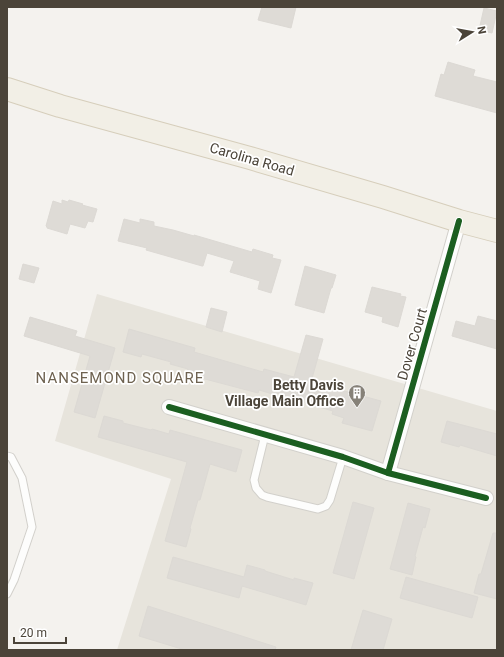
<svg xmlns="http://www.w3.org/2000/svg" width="504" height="657" viewBox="0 0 504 657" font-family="Roboto,sans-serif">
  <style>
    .residential { fill: #e7e4dc }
    .building { fill: #dedbd6; stroke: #dcd9d4 }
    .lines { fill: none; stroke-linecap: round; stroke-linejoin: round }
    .lane-casing { stroke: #d2d0cb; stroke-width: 9 }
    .street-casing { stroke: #d2d0cb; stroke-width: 16 }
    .primary-casing { stroke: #d6cebb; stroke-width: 24 }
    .lane { stroke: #fdfdfc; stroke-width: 7 }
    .street { stroke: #fdfdfc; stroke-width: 14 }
    .primary { stroke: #f2efe6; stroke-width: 22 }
    .cycleway-casing { stroke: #fff; stroke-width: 8 }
    .cycleway { stroke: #1b5e20; stroke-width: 6 }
    .labels { text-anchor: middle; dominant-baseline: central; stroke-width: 3.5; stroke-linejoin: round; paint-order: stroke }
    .street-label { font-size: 14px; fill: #4b4439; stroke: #fff }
    .poi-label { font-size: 14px; font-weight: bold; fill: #4b4439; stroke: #fff; text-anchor: end }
    .neighbourhood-label { font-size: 15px; letter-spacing: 1px; fill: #6e6250; stroke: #fff }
  </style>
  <rect width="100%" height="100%" fill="#f4f2ee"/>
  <polygon class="residential" points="97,294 497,411 497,650 117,650 171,479 55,441"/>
  <g class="building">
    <polygon points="262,7 296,7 291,28 258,20"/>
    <polygon points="484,8 497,11 492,33 479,30"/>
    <polygon points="448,62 475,70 473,76 497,82 497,113 435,96 441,74 444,75"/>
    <polygon points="62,200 68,202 69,200 83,204 82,205 97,209 93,222 88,221 85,228 70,224 67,234 47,228 47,227 46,226 53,201 62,204"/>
    <polygon points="124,219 140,223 140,219 154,222 154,226 173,230 194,236 194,235 252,252 253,249 273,255 272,258 281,260 271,293 258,289 260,281 230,272 234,261 207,253 203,266 202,266 146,250 147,248 118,241"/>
    <polygon points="23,264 39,268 34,283 19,279"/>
    <polygon points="305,266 336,275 332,288 331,288 324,313 295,305"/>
    <polygon points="372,287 401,294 400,296 406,297 398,327 382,322 383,317 365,312"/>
    <polygon points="211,308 227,312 222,332 206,327"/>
    <polygon points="478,316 497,321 497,349 452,336 456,321 475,326"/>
    <polygon points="30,317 77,331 75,336 115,348 95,418 74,412 90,356 24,336"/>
    <polygon points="129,329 195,348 194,352 263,372 264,369 294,377 306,335 323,339 311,382 381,401 372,431 342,423 344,418 332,414 333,411 305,403 305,401 276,393 276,395 259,390 258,393 186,374 188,369 170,364 171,362 142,354 141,357 123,352"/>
    <polygon points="104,416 123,421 123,423 151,430 152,429 169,434 170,430 242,450 236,472 210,464 200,500 198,500 190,528 191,529 186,547 165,541 187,462 98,437"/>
    <polygon points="447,421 497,434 497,456 460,445 459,447 441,442"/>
    <polygon points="353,502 374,508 354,579 333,573"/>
    <polygon points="408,503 430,509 425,528 423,527 415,556 416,557 412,575 390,569"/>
    <polygon points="493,533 497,533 497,599 474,593 479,574 481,574"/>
    <polygon points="173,557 244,577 247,565 265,570 265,571 294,580 294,578 313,583 306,605 242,586 239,598 167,578"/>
    <polygon points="406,577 478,597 472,618 400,598"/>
    <polygon points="148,606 276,647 275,650 185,650 139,636"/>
    <polygon points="363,610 392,619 383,650 351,650"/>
  </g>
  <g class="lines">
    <g class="lane-casing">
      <g id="lane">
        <polyline points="265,435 254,480 256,488 262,495 267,497 318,509 326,506 330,500 343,457"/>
        <polyline points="7,456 11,457 22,478 32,527 14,580 7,594"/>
      </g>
    </g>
    <g class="street-casing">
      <g id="street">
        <polyline points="169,407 343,457 388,473 486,498"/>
        <polyline points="388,473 459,221"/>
      </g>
    </g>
    <g class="primary-casing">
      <polyline id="primary" points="7,89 60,106 250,158 383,197 459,221 497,231"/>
    </g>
    <use href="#lane" class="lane"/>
    <use href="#street" class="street"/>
    <use href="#primary" class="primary"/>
    <g class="cycleway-casing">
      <g id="cycleway">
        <polyline points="169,407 343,457 388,473 486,498"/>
        <polyline points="388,473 459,221"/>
      </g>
    </g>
    <use href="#cycleway" class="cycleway"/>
  </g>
  <defs>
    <g id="building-pin" transform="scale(0.9)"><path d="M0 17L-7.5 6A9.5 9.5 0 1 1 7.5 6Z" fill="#868178" stroke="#fff"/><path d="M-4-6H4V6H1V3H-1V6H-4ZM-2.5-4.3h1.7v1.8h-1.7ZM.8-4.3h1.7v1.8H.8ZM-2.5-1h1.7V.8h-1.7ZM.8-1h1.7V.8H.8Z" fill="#fff"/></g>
  </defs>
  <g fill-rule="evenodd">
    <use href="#building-pin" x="357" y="393"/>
  </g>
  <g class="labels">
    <g class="street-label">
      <text transform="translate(252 159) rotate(16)">Carolina Road</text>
      <text transform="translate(412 344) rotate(-74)">Dover Court</text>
    </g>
    <g class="poi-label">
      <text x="344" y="385">Betty Davis<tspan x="344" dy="16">Village Main Office</tspan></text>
    </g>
    <g class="neighbourhood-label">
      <text x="120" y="378">NANSEMOND SQUARE</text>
    </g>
  </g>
  <rect width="504" height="657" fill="none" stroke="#4b4439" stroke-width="16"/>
  <g transform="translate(472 32) rotate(79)" stroke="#ffffff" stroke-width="3" paint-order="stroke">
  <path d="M0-3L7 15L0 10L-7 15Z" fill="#4b4439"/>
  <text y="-6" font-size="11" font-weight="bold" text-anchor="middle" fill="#4b4439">N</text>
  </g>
  <path d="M14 637v6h52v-6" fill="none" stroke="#4b4439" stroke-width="2"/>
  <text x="20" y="637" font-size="12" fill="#4b4439" stroke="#ffffff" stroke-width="3" paint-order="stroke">20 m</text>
</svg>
